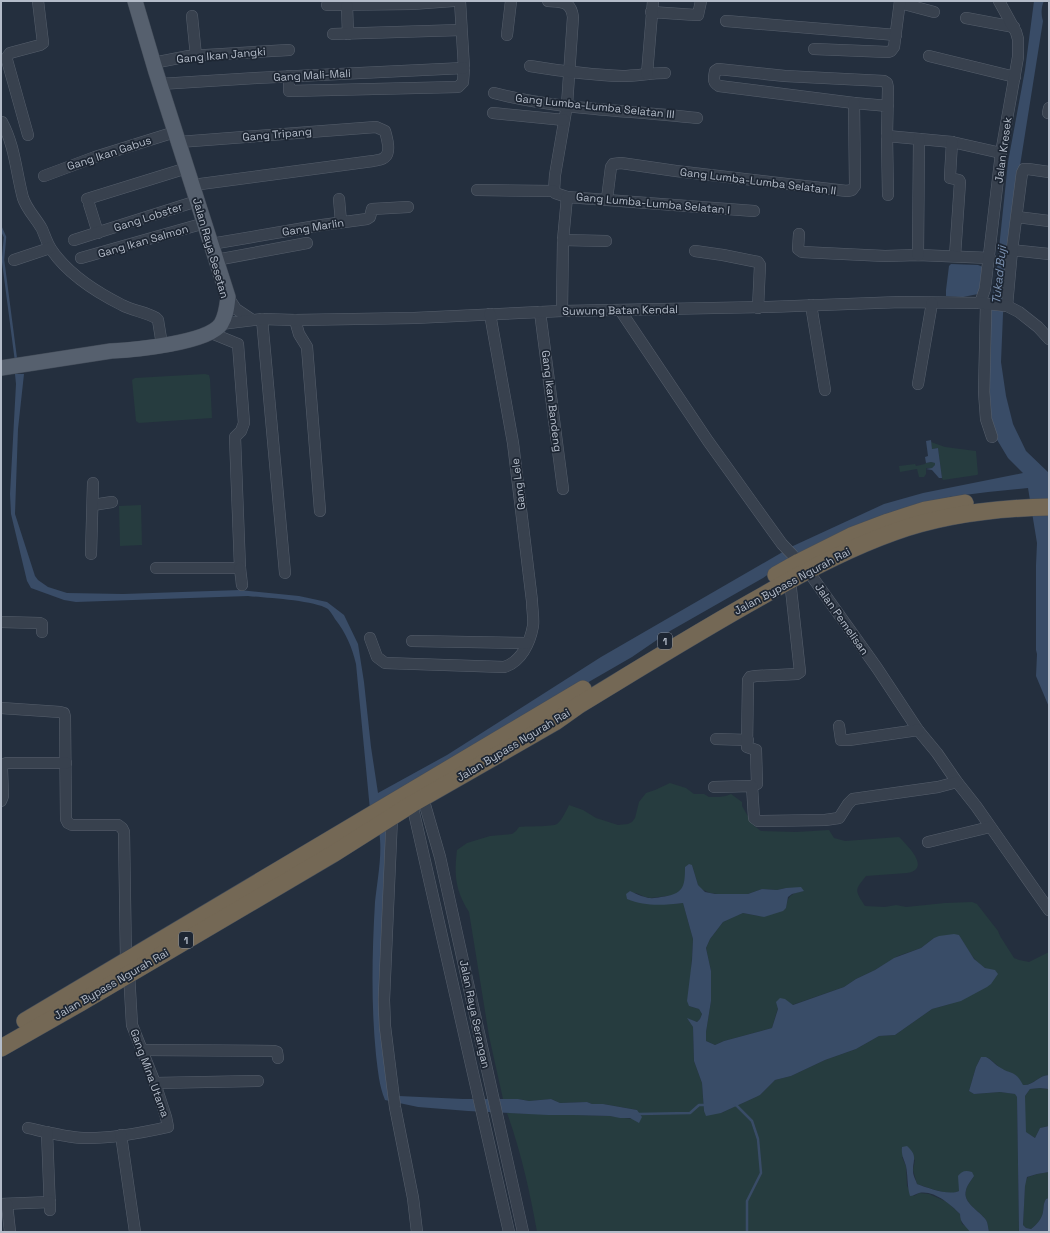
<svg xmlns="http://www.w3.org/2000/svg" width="1050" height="1233" viewBox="0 0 1050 1233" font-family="'Space Grotesk',sans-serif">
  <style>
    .green { fill: #263c3f; fill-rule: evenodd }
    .water { fill: #394c67 }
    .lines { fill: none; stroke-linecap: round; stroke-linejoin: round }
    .stream { stroke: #394c67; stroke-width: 2.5 }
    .minor-casing { stroke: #565f6c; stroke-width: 12 }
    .major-casing { stroke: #414a57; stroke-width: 16 }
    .highway-casing { stroke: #434c59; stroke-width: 18 }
    .minor { stroke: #38414e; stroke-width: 11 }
    .major { stroke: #56606e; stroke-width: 15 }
    .highway { stroke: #746855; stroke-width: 17 }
    .labels { text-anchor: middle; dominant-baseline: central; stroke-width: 3.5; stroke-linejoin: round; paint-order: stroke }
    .shield { fill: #1d2633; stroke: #878f9c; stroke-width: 1 }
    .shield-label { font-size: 10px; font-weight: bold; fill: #b4bcc9 }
    .street-label { font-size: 11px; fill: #b4bcc9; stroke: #1d2633 }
    .water-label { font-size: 12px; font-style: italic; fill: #7c92b1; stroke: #1d2633 }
  </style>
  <rect width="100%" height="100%" fill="#242f3e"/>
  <g class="green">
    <polygon points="205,374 209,375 210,379 212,418 139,423 136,421 132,380 135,378"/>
    <polygon points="931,442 945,447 976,451 978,474 977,475 943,480 942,478 938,448 932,449"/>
    <polygon points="931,462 935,463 935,465 932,468 926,468 926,474 924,477 919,477 917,469 900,472 899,466 915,464 916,466 925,464 926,463"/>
    <polygon points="141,505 142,545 120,546 119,506"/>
    <path d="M670,783L686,788L694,794H704L709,797H719L726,796L731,794L742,802V806L753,825L761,831L796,832L829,830L834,838L845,841L899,837C907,845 932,869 907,873L866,876C854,891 855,890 865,906L885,907L896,905L906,907L945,903L972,902L977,904L998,931L1000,936L1014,958L1019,960L1029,962L1049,952V1075C1039,1075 1033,1086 1022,1085C1016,1070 1009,1075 999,1067C994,1063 991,1059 986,1057H981L976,1067L969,1091L974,1094L1000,1092L1016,1094L1017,1097L1019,1232H989C988,1228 988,1223 986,1220C980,1211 962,1203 966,1190C967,1185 971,1181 974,1176C969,1181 964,1189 957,1192C949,1196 926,1187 917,1184L913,1170L915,1160L902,1157L906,1166L907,1186L914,1196L919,1193L929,1194L947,1202L960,1214L962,1224L967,1227L970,1232H537C530,1192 521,1152 507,1113L610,1116L632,1119L637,1110L603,1104H592L587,1102L560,1103L551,1099L529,1101L518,1099H503L489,1036L469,912C455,890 454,875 457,850L467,843L490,836L512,834L516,831L519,827C527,826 552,827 557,824C562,820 566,811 569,805L583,810L596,818L618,825L628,824L632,822L635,818L639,802L646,793L655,790ZM692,865L698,885L701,889L710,893L725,895L748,894L762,889L777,890L786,888L803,891C792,893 787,896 786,908L758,916L743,913L738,915L723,922L710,939L706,948L711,971V1001L706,1032V1041L715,1045L724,1041L772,1028L778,1008L789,1002L792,1005L844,987L856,979L875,970L898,956L921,948L934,938L959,935C967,948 975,965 990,970L950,1004L932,1009L895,1035L879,1036L856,1049L825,1060L791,1076L775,1080L760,1095L721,1113L704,1111L702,1083L694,1061L693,1027L688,1019L697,1022L700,1019L702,1014L699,1009L689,1006L693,939L683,903L673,904L626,894L636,893L645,897L650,898L676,895L683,887L685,883V867Z"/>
    <polygon points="1040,1088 1049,1089 1049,1126 1040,1128 1035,1138 1025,1132 1025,1096 1030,1089"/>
    <path d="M1049,1172V1198L1046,1199C1043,1204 1044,1207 1043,1212C1042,1219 1036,1225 1031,1229L1026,1228L1023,1225L1025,1182L1028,1177L1037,1174Z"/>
  </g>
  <g class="water">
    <path d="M1034,1H1044C1041,7 1041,15 1043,21L1015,197L1003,314L1001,362L1006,396L1013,424L1026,451L1049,473V707L1036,676L1037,654L1036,650V565L1037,543L1028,488L988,492L949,497L915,505L789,560L763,578L670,631L632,657L379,803L386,832L383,913L392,1093L399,1096L463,1099H518L529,1101L551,1099L560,1103L587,1102L592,1104H603L637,1110L642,1117L639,1123L630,1118H620L610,1116L573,1115H548L468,1111L418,1107L385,1100C379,1085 378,1071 376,1055C371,1005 372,953 375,902C377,882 383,852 379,832C377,825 373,817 370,810L356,664C352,647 346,633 335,619C333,616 331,612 328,609C313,600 266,598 248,596L76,602L64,600L31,588L27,581L11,514L10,494L16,384L15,374H24L18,429L15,514L35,576L38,580L48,587L67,593L123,594L240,590L299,596L327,602L344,615L358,644L364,682L371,747L378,793L447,755L601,657L793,546L884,504L923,493L1023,473L1008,458L996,438L989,406L990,312L996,277L1008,162L1025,70Z"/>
    <polygon points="951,264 978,265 983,267 983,277 978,294 963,297 946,296 946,290 949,266"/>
    <polygon points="931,440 932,449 938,448 942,478 939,478 932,470 926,469 932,468 935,465 935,463 931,462 926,463 925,457 928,456 926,441"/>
    <path d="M689,864L692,865L698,885L705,892L715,894H748L762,889L777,890L786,888L801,887L804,891L792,894L788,897L786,908L783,911L764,917L743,913L723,922L710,939L706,948L711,971V1001L706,1032V1041L715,1045L724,1041L772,1028L778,1009L776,1002L780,998L785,999L793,1005L844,987L856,979L875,970L894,958L921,948L934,938L939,936L954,934L959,935L974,959L985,968L995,970L998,974L991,984L987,987L961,1001L932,1009L895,1035L879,1036L856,1049L825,1060L791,1076L775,1080L760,1095L756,1097L721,1113L706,1116L704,1111L702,1083L694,1061L693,1027L687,1018L697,1022L700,1019L702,1014L699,1009L689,1006L687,1001L692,960L693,939L683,903C664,905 646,907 627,899L626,894L630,891C635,893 640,896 645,897C650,899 656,898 661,897C683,894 685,888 685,867Z"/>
    <path d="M981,1057H986C992,1060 995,1065 1001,1068C1012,1075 1015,1070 1023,1085C1033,1086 1039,1075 1049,1075V1089L1040,1088L1030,1089L1025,1096L1026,1132L1035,1138L1040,1128L1049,1126V1172L1037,1174L1027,1177L1025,1186L1023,1225L1026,1228L1031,1229C1036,1225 1042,1219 1043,1212C1044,1207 1043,1204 1046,1199L1049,1198V1232H1019L1017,1097L1015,1094L1000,1092L974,1094L969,1091L976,1067Z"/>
    <path d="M907,1146C918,1156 913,1159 913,1171C913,1176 916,1180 917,1184C928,1188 949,1196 959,1191L958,1176C962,1171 965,1170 972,1172L974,1176C971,1181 967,1185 966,1190C962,1203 980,1211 986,1220C988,1223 988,1228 989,1232H970C965,1225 960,1223 960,1214C950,1204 934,1190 919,1193C915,1194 913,1196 910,1196C907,1186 908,1176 906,1166C904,1159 901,1155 902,1147Z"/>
  </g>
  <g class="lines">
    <g class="stream">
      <polyline points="1,228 5,237 3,260 16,360"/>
      <polyline points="735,1105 737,1106 752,1121 758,1139 761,1173 747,1201 747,1232"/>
      <polyline points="638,1114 690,1113 699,1105 706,1105"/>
    </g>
    <g class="minor-casing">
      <g id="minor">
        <path d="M548,1C562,2 571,1 573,17L567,105L555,175L554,191"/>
        <polyline points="900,3 934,12"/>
        <polyline points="327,5 412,4 453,1"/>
        <polyline points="347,6 348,34"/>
        <polyline points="651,12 696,15 698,15 701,1"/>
        <polyline points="192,16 196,56"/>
        <polyline points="966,18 1014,27"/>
        <polyline points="726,21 896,35"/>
        <polyline points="333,34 461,30"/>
        <polyline points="507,35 511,1"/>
        <polyline points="814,49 888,52 891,51 894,47 900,1"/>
        <polyline points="929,56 1015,77"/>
        <polyline points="153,63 189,56 289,50"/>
        <path d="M530,66C561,71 591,75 622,76C636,76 651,73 665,73"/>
        <polyline points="647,74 653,1"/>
        <polyline points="289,76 289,91 458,87 463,82 464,68 460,1"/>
        <polyline points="160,84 256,78 464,68"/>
        <path d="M494,93C560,110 629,110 697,118"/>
        <polyline points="493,113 564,120"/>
        <polyline points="1048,113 1049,108"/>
        <path d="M2,122C15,146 16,172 23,198C27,210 36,218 42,229C45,236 47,243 51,249C67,273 96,292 122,305C133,311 146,312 156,318L158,320L162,345"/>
        <polyline points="28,135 7,60 7,57 10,53 40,45 43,43 38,1"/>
        <polyline points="887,136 952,142 1001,153"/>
        <path d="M179,142L376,127L385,131C387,138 391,152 385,157C383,160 377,160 373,161L193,185"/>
        <polyline points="952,142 950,176 950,178 959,180 960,182 955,256"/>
        <polyline points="44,176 95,157 175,132"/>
        <polyline points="477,190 554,191 555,193 567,197 754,211"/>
        <path d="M888,195L887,136L888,88L887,83L884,81L785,76L718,69L715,71C714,78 712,82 719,86L854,103L888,106"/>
        <polyline points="87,199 187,168"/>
        <polyline points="339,199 341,222"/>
        <polyline points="607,199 611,167 613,164 621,163 676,171 847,191 852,190 855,186 854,103"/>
        <polyline points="89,204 98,233"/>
        <polyline points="1017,217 1049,221"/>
        <polyline points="799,234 798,249 802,252 885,256 918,255 990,258"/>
        <polyline points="74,240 197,201"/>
        <polyline points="563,240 606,241"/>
        <polyline points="211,244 322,225 367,219 370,217 372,209 408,207"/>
        <polyline points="1012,250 1049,254"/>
        <polyline points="695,251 723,255 758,262 760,265 758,308"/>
        <polyline points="918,255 919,139"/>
        <polyline points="81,258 205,223"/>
        <polyline points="14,260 50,248"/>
        <polyline points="216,260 307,243"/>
        <polyline points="228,297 236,309 251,319"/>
        <polyline points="980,303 985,289 1001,153 1018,57 1018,39 1016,32 999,1"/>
        <polyline points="986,304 984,392 986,419 992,437"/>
        <polyline points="811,305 825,390"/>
        <polyline points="1007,306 1012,250 1022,173 1024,169 1028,169 1049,172"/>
        <polyline points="620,310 708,441 769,526 782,544 808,571 877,668 918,730 937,753 957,782 976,806 1049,910"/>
        <polyline points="562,311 563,240 567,197"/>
        <polyline points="540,312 563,489"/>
        <polyline points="262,319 285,573"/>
        <polyline points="295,320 299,334 307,347 320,511"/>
        <polyline points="221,324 262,319 295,320 414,318 562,311 768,307 901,302 980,303 1007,306 1019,312 1038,327 1049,339"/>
        <polyline points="918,384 932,303"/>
        <polyline points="93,505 112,502"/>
        <polyline points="91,554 93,483"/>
        <polyline points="156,568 240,568 235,437 241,431 244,423 238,344 211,333"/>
        <polyline points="240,568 242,585"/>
        <polyline points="1,622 40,623 42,624 42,632"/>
        <path d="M370,638L377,657L385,663L504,667C521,662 530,643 533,626C534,618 532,609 532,601L513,443L490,314"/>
        <polyline points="412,641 527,643"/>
        <polyline points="1,708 60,712 64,713 65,717 66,819 68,823 72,825 118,825 122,828 124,832 126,960"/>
        <polyline points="839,726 841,740 849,740 918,730"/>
        <polyline points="716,739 748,740"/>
        <polyline points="752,786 757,784 756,750 747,747 748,680 750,677 756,676 797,674 800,672 790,580"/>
        <polyline points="714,787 752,786 754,818 758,821 825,820 839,818 848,804 853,799 938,787 957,782"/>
        <polyline points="423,798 440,857 523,1232"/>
        <polyline points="1,801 3,796 2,768 4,764 7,763 66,763"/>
        <polyline points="412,804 509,1232"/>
        <polyline points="392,817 384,1000 385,1026 395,1107 413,1198 417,1232"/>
        <polyline points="928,842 990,827"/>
        <polyline points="143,1050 274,1051 277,1052 278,1058"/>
        <polyline points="155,1083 258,1081"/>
        <path d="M28,1128C46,1132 65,1137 83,1138C111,1139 141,1133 168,1127L166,1117L155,1083L132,1025L129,973"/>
        <polyline points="47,1132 50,1210"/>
        <polyline points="121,1135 135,1232"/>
        <polyline points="1,1204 50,1202"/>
        <polyline points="7,1204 10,1232"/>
      </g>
    </g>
    <g class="major-casing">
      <path id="major" d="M1,368L111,351C134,350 208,343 221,324C226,316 227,306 228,297L156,72L135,1"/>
    </g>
    <g class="highway-casing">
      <g id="highway">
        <polyline points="776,575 799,562 851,536 888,522 925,510 965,503"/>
        <polyline points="25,1021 583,689"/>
        <path d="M1,1048L80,1003L333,854L412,804L555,722L579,705C640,668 701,630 764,595C805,571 849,548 894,532C944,514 997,508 1049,507"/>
      </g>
    </g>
    <use href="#minor" class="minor"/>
    <use href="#major" class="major"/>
    <use href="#highway" class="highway"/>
  </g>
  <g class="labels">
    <g class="shield">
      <rect x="658" y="633" width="14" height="16" rx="3"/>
      <rect x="179" y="932" width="14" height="16" rx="3"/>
    </g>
    <g class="shield-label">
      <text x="665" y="641">1</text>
      <text x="186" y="940">1</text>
    </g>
    <g class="street-label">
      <text transform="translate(221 55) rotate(-5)">Gang Ikan Jangki</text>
      <text transform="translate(312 75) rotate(-3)">Gang Mali-Mali</text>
      <text transform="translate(595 106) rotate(6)">Gang Lumba-Lumba Selatan III</text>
      <text transform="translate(277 134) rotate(-5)">Gang Tripang</text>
      <text transform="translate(1003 150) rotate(-82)">Jalan Kresek</text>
      <text transform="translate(109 153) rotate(-18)">Gang Ikan Gabus</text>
      <text transform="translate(758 181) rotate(7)">Gang Lumba-Lumba Selatan II</text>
      <text transform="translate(653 203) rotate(5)">Gang Lumba-Lumba Selatan I</text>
      <text transform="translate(148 217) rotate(-18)">Gang Lobster</text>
      <text transform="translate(313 227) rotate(-9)">Gang Marlin</text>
      <text transform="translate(143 241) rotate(-16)">Gang Ikan Salmon</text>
      <text transform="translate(211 248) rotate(74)">Jalan Raya Sesetan</text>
      <text transform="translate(620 310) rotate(-1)">Suwung Batan Kendal</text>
      <text transform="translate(552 401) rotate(83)">Gang Ikan Bandeng</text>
      <text transform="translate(518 484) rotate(-97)">Gang Lele</text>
      <text transform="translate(792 581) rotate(-28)">Jalan Bypass Ngurah Rai</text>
      <text transform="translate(842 619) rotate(55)">Jalan Pemelisan</text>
      <text transform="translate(513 745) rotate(-31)">Jalan Bypass Ngurah Rai</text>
      <text transform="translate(111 984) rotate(-30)">Jalan Bypass Ngurah Rai</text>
      <text transform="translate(475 1014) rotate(78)">Jalan Raya Serangan</text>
      <text transform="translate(150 1073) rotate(70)">Gang Mina Utama</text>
    </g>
    <g class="water-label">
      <text transform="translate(999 275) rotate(-84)">Tukad Buji</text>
    </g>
  </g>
  <rect width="1050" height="1233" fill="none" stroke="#b4bcc9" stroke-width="4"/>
</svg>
